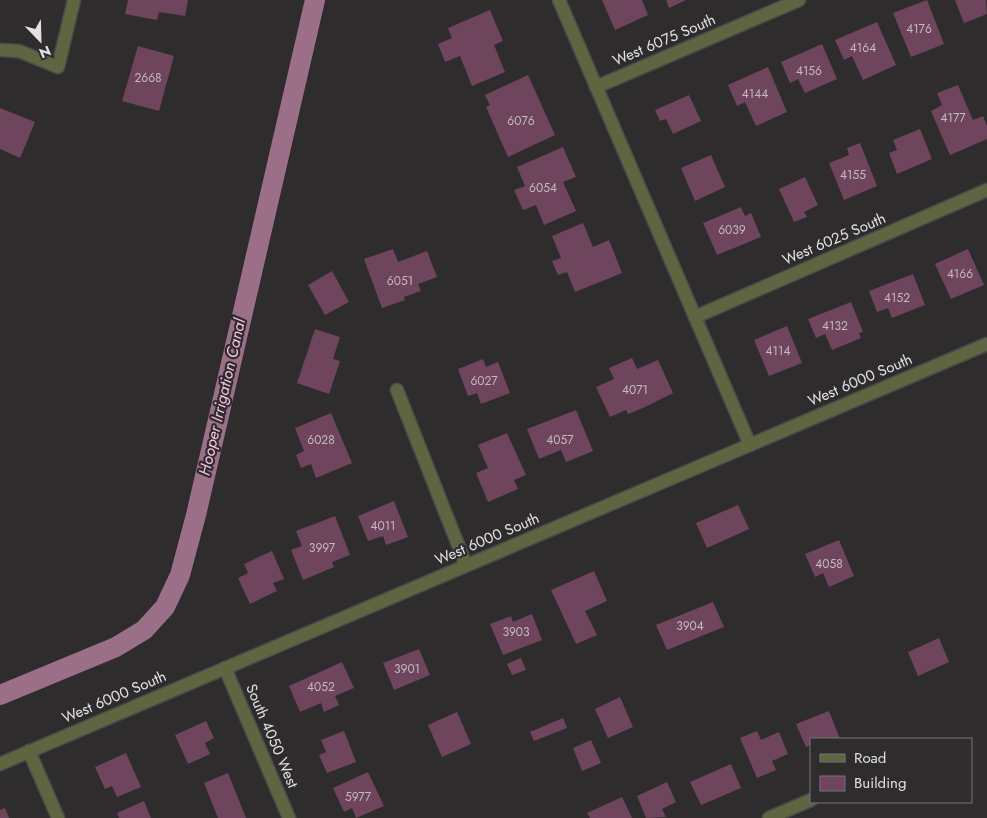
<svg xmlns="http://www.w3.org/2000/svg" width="987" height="818" viewBox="0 0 987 818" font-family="Jost,sans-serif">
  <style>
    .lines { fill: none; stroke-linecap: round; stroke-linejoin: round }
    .canal { stroke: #9b6f87; stroke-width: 20 }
    .building { fill: #6e455c }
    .minor-casing { stroke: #4c494b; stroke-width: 15 }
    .minor { stroke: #5f6540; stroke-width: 12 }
    .labels { text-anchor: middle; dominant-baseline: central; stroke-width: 4.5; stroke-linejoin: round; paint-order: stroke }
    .number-label { font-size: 12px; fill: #c5b9c0 }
    .street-label { font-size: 15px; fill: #e2e0e1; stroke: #2f2c2e }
    .water-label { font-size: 16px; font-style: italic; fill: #fbc2e1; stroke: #2f2c2e }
  </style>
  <rect width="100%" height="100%" fill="#2f2c2e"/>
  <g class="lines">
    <polyline class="canal" points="0,695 116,647 144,630 165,607 180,575 196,515 315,0"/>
  </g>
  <g class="building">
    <polygon points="128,0 188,0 185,16 159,12 157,20 125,14"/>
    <polygon points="602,0 642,0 648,15 615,30"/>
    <polygon points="666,0 686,0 669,8"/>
    <polygon points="927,0 944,44 911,57 893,13"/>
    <polygon points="955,0 986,0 987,14 964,23"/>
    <polygon points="490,10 503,41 494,45 505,72 472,86 460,56 445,62 438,44 452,38 448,28"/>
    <polygon points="877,22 896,65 863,80 852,56 844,60 835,40"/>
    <polygon points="822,44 837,79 805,93 798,79 790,83 781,62"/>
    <polygon points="138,46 174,56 159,111 122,101"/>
    <polygon points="768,67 787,112 756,126 745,102 737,106 728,85"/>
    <polygon points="528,75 555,135 508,157 486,107 490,105 485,95"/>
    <polygon points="958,85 973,120 983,116 987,126 987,139 950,155 931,111 942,105 937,93"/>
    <polygon points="689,95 701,121 673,134 666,119 660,121 655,110"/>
    <polygon points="0,108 35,122 20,158 0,149"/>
    <polygon points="920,129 932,159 897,174 889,153 897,150 893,140"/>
    <polygon points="860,143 877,186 844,200 829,163 849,155 847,148"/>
    <polygon points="563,147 576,177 563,182 576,211 544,225 536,205 523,210 514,190 525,186 517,167"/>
    <polygon points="711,155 725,187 695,201 681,168"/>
    <polygon points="805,177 818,205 804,212 807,217 794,222 779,189"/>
    <polygon points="741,207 745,216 751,213 761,237 717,255 703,223"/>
    <polygon points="583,223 593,247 609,240 622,273 575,292 567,272 558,275 552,261 561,258 552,236"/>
    <polygon points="393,249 398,262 427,251 437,277 418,284 421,291 404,297 405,300 382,308 364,259"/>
    <polygon points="968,249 984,285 951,299 935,264"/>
    <polygon points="332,271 349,302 325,315 308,285"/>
    <polygon points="913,274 925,305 892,318 888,308 877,312 869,291"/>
    <polygon points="851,302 863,332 859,333 861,338 832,350 825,334 816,338 808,319"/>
    <polygon points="787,326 802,363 769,376 754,340"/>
    <polygon points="315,329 340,337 333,359 340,361 329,394 297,383"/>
    <polygon points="632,358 637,369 658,360 673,393 643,408 628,414 626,410 610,417 596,387 614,379 609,368"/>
    <polygon points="483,359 486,367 498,362 510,393 481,404 477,393 468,396 458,369"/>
    <polygon points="576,410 593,451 566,462 561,450 539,459 527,429"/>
    <polygon points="331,413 352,463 316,478 311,464 301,468 296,455 304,451 295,428"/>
    <polygon points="507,433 526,475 514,480 518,489 488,502 476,473 488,468 478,445"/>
    <polygon points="394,501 408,537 386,545 383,536 368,541 358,516"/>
    <polygon points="738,505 749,529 707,548 696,523"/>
    <polygon points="335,516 350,555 332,562 334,567 303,580 291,550 302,546 296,531"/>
    <polygon points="839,540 854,576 829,587 823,573 815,577 805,554"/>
    <polygon points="272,551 284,579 273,583 277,591 250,604 238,578 248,573 244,564"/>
    <polygon points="594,571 607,601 585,611 597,635 576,644 551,590"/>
    <polygon points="713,602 724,627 667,650 656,625"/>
    <polygon points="532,614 542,640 503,655 490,624 511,616 513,622"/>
    <polygon points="939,638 949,662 918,676 908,652"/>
    <polygon points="419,649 430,675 394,690 383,663"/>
    <polygon points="521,658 526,670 512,675 507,664"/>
    <polygon points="342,662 354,688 335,696 339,705 324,712 321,703 300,712 289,686"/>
    <polygon points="620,697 633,727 608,738 595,709"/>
    <polygon points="829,711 840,739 811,739 811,745 806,747 796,724"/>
    <polygon points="457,712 471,744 442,757 428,725"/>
    <polygon points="563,718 567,728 534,741 530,732"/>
    <polygon points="206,721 214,738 205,743 210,754 188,764 175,735"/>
    <polygon points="344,731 356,762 327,773 319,755 326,752 321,740"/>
    <polygon points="757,731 761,740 779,732 788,754 772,761 776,770 757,778 740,738"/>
    <polygon points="591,740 601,763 582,771 573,748"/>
    <polygon points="126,753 141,787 117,797 112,786 105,789 95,767"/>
    <polygon points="731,764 741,788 701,805 690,782"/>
    <polygon points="368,772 384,806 356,818 352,808 344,812 333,788"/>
    <polygon points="228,773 246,818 218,818 204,783"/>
    <polygon points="667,782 676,802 662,809 666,817 646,818 637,796"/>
    <polygon points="622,797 632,818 590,818 587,813"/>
    <polygon points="144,801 151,818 119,818 117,813"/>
    <polygon points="5,808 9,818 0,818 0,810"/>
  </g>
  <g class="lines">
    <g class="minor-casing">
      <g id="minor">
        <polyline points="559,0 750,445"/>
        <polyline points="0,50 19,51 58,67 74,0"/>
        <polyline points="596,87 799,0"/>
        <polyline points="695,317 987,190"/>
        <polyline points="397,390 466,565"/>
        <polyline points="225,668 289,818"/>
        <polyline points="29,751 58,818"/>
        <polyline points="0,764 987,344"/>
        <polyline points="769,818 811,800"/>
      </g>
    </g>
    <use href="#minor" class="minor"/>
  </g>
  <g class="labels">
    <g class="number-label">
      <text x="919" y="29">4176</text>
      <text x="863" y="48">4164</text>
      <text x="809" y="71">4156</text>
      <text x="148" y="78">2668</text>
      <text x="755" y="94">4144</text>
      <text x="953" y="118">4177</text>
      <text x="521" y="121">6076</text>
      <text x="853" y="175">4155</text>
      <text x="543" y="188">6054</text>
      <text x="732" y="230">6039</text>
      <text x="960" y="274">4166</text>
      <text x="400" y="281">6051</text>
      <text x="897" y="298">4152</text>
      <text x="835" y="326">4132</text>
      <text x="778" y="351">4114</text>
      <text x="484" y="381">6027</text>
      <text x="635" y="390">4071</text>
      <text x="321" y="440">6028</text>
      <text x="560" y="440">4057</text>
      <text x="383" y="526">4011</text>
      <text x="322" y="548">3997</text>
      <text x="829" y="564">4058</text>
      <text x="690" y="626">3904</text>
      <text x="516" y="632">3903</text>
      <text x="407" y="669">3901</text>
      <text x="321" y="687">4052</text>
      <text x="358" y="797">5977</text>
    </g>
    <g class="street-label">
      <text transform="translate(664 40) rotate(-23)">West 6075 South</text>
      <text transform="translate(834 239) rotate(-23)">West 6025 South</text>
      <text transform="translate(860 380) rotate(-23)">West 6000 South</text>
      <text transform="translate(487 539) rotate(-23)">West 6000 South</text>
      <text transform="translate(114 697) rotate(-23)">West 6000 South</text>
      <text transform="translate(272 736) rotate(67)">South 4050 West</text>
    </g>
    <g class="water-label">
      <text transform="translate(222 397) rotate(-77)">Hooper Irrigation Canal</text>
    </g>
  </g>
  <rect x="810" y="738" width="162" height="65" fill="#2f2c2e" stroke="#777476"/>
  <rect x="820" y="754" width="25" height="8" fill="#5f6540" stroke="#777476"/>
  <text x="854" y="763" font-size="15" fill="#e2e0e1">Road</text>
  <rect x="820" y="776" width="25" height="15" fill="#6e455c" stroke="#777476"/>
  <text x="854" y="788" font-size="15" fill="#e2e0e1">Building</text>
  <g transform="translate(40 40) rotate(157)" stroke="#2f2c2e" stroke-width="4" paint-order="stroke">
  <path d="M0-4L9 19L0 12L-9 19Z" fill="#e2e0e1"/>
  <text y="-8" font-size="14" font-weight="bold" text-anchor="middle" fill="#e2e0e1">N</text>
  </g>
</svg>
